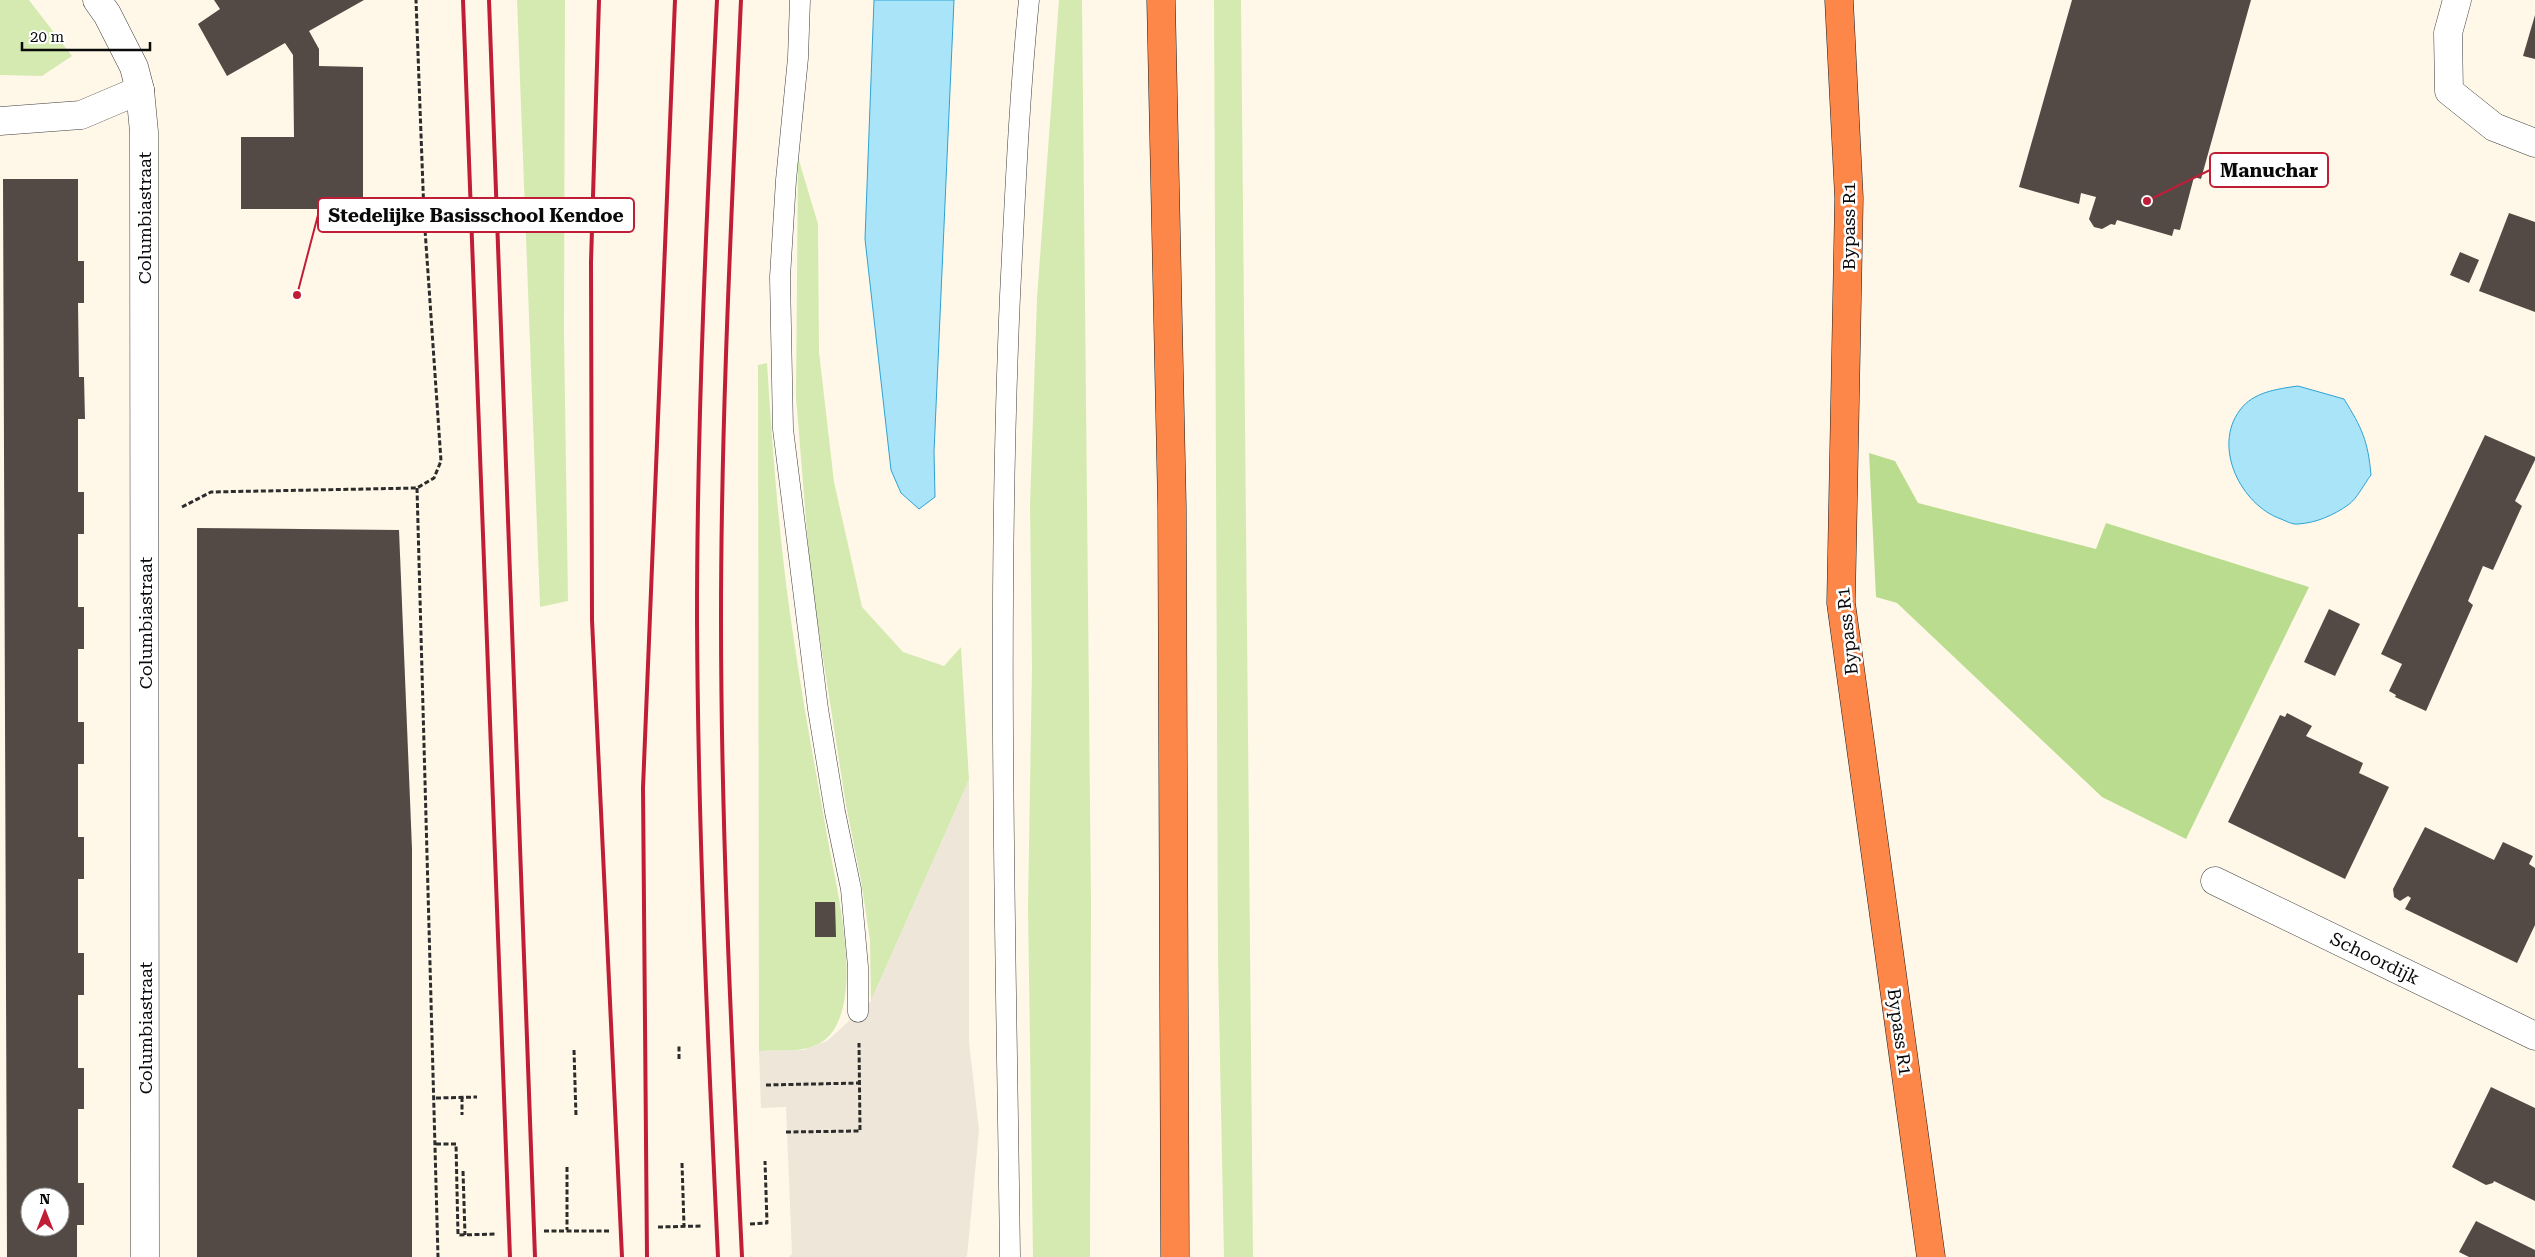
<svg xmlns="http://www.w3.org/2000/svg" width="2535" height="1257" viewBox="0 0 2535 1257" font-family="'Roboto Serif',serif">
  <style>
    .green { fill: #d5eab1 }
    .forest { fill: #badc8f }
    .plaza { fill: #eee6d8 }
    .water { fill: #aae4f9; stroke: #2ea3d3 }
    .building { fill: #534a46; fill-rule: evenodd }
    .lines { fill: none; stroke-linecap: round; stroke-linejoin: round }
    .lane-casing { stroke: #3d3d3d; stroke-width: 21 }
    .street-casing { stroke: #3d3d3d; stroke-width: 29 }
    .highway-casing { stroke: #1b1b1b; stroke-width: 29 }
    .path { stroke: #2c2c2c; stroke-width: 3; stroke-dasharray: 5 2.5; stroke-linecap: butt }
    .lane { stroke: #fff; stroke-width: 20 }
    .street { stroke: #fff; stroke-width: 28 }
    .highway { stroke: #fc8749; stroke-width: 28 }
    .rail { stroke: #c01d37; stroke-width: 4 }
    .labels { text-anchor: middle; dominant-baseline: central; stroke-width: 5; stroke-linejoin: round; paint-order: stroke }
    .street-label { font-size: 18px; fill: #0a0a0a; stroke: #fff }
    .leader { fill: none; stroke: #c01d37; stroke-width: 2 }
    .callout-dot { fill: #c01d37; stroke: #fff; stroke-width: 2 }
    .callout { fill: #fff; stroke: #c01d37; stroke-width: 2 }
    .callout-label { font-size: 19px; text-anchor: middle; font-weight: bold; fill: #0a0a0a }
  </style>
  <rect width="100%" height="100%" fill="#fff8e8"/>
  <g class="green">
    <polygon points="0,0 29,0 72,56 42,76 0,75"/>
    <polygon points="517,0 565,0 564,333 568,601 540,607"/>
    <polygon points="1059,0 1082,0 1091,901 1090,1257 1033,1257 1028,906 1032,667 1030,506 1037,298"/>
    <polygon points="1214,0 1241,0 1253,1257 1224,1257 1218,961"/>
    <polygon points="798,157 818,224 819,352 834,482 862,607 903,652 944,666 961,647 969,780 871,1001 870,940 861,880 846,805 811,581 796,397"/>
    <path d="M767,363C773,458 780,553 795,647C804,710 816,772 827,835C836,886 859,975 838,1022C823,1056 790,1050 759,1051L758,365Z"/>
  </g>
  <polygon class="forest" points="1869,453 1895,461 1918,503 2096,549 2106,523 2309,587 2186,839 2102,797 1897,603 1876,597"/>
  <polygon class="plaza" points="969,780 969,1042 979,1130 967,1257 789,1257 792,1254 786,1107 761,1108 759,1051 804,1050 827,1041 871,1001"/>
  <g class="water">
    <polygon points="874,0 954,0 934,452 935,497 919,509 901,493 891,470 865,239"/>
    <path d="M2298,386L2344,399C2362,428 2368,441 2371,475C2364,484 2357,499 2348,505C2334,515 2316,523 2298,524C2293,525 2286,521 2281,519C2241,505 2212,447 2240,410C2253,392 2277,389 2298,386Z"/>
  </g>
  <g class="building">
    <polygon points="214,0 364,0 309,31 319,49 319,66 363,67 363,209 241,209 241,137 294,137 293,55 285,43 227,76 198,24 220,9"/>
    <polygon points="2072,0 2251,0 2201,179 2194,177 2180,230 2174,229 2172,236 2117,220 2115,225 2111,224 2102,229 2094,227 2089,219 2096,197 2081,193 2079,204 2019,187"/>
    <polygon points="2535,15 2535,59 2523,56"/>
    <path d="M3,179H78V261H84V303H78L79,377H84L85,419H78V492H84V534H78V607H84V649H78V722H84V764H78V837H84V879H78V953H84V995H78V1068H84V1109H78V1183H84V1225H77V1257H7ZM30,1197H60V1227H30Z"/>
    <polygon points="2509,213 2535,222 2535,312 2479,291"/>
    <polygon points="2460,252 2479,260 2469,283 2450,275"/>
    <polygon points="2485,435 2535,457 2535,460 2515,501 2522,506 2493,570 2483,566 2468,601 2473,605 2426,711 2395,697 2396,695 2389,691 2402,664 2381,654"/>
    <polygon points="197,528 399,530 412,849 412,1257 197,1257"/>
    <polygon points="2329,609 2360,624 2335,676 2304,662"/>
    <polygon points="2287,713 2312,726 2306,736 2363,763 2359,773 2389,787 2345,879 2228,822 2280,715 2285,717"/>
    <polygon points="2425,827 2494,860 2503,842 2533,856 2529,864 2535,868 2535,925 2517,963 2405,909 2411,898 2408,896 2400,901 2394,897 2393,889"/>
    <polygon points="815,902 835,902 836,937 815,937"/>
    <polygon points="2491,1087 2535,1108 2535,1201 2494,1181 2493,1183 2486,1185 2452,1167"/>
    <polygon points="2476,1221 2535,1250 2535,1257 2469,1257 2459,1252"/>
  </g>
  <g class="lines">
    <g class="lane-casing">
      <g id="lane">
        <polyline points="800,0 798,58 786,180 780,277 783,429 818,709 835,812 851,889 858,967 858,1012"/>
        <path d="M1010,1257C1006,937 996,617 1010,296C1015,197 1019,99 1029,0"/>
      </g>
    </g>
    <g class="street-casing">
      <g id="street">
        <polyline points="97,0 107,14 134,67 140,90 144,132 145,1257"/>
        <polyline points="2457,0 2448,33 2449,91 2494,127 2535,143"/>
        <polyline points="0,121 81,115 140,90"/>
        <polyline points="2215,881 2535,1036"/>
      </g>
    </g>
    <g class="highway-casing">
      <g id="highway">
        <polyline points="1161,0 1172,507 1175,1257"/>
        <polyline points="1839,0 1849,198 1841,603 1931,1257"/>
      </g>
    </g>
    <g class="path">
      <polyline points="417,488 438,1257"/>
      <polyline points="182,507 211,492 417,488 434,478 441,461 424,215 416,0"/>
      <polyline points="574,1050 576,1116"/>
      <polyline points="679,1059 679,1045"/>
      <polyline points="766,1085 860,1083"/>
      <polyline points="462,1097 462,1115"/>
      <polyline points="436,1098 477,1097"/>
      <polyline points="786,1132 860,1131 859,1043"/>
      <polyline points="436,1144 456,1144 458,1235 497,1234"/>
      <polyline points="682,1163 684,1226"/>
      <polyline points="567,1167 567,1230"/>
      <polyline points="463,1171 465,1235"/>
      <polyline points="750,1224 767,1223 765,1161"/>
      <polyline points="658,1227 702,1226"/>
      <polyline points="544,1231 609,1231"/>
    </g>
    <use href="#lane" class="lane"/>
    <use href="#street" class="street"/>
    <use href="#highway" class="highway"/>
    <g class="rail">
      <polyline points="463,0 510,1257"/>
      <polyline points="489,0 535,1257"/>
      <polyline points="599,0 591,262 592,620 622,1257"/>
      <path d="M717,0C707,206 697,413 697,619C698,832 708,1045 718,1257"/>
      <path d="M741,0C732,206 721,413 721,619C721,832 732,1045 742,1257"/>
      <polyline points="647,1257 643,788 675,0"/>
    </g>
  </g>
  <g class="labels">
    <g class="street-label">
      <text transform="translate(144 218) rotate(-90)">Columbiastraat</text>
      <text transform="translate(1848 226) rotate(-90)">Bypass R1</text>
      <text transform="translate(145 623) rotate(-90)">Columbiastraat</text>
      <text transform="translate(1847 631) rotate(-96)">Bypass R1</text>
      <text transform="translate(2375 958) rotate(26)">Schoordijk</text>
      <text transform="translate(145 1028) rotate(-90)">Columbiastraat</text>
      <text transform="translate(1900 1032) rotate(82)">Bypass R1</text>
    </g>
  </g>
  <path class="leader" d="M2147 201L2210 170M297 295L318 215"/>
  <g class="callout-dot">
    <circle cx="2147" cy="201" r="5"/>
    <circle cx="297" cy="295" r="5"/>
  </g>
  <g class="callout">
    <rect x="2210" y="153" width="118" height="34" rx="5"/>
    <rect x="318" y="198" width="316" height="34" rx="5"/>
  </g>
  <g class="callout-label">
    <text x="2269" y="177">Manuchar</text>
    <text x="476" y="222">Stedelijke Basisschool Kendoe</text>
  </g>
  <g transform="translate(45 1212)"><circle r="24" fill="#ffffff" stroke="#9d9d9d"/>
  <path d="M0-4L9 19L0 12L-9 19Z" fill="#c01d37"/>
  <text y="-8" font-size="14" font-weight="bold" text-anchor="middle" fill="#0a0a0a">N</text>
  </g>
  <path d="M22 42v8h128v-8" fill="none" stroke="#0a0a0a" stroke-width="2.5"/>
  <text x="30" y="42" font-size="15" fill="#0a0a0a" stroke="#ffffff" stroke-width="4" paint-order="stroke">20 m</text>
</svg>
